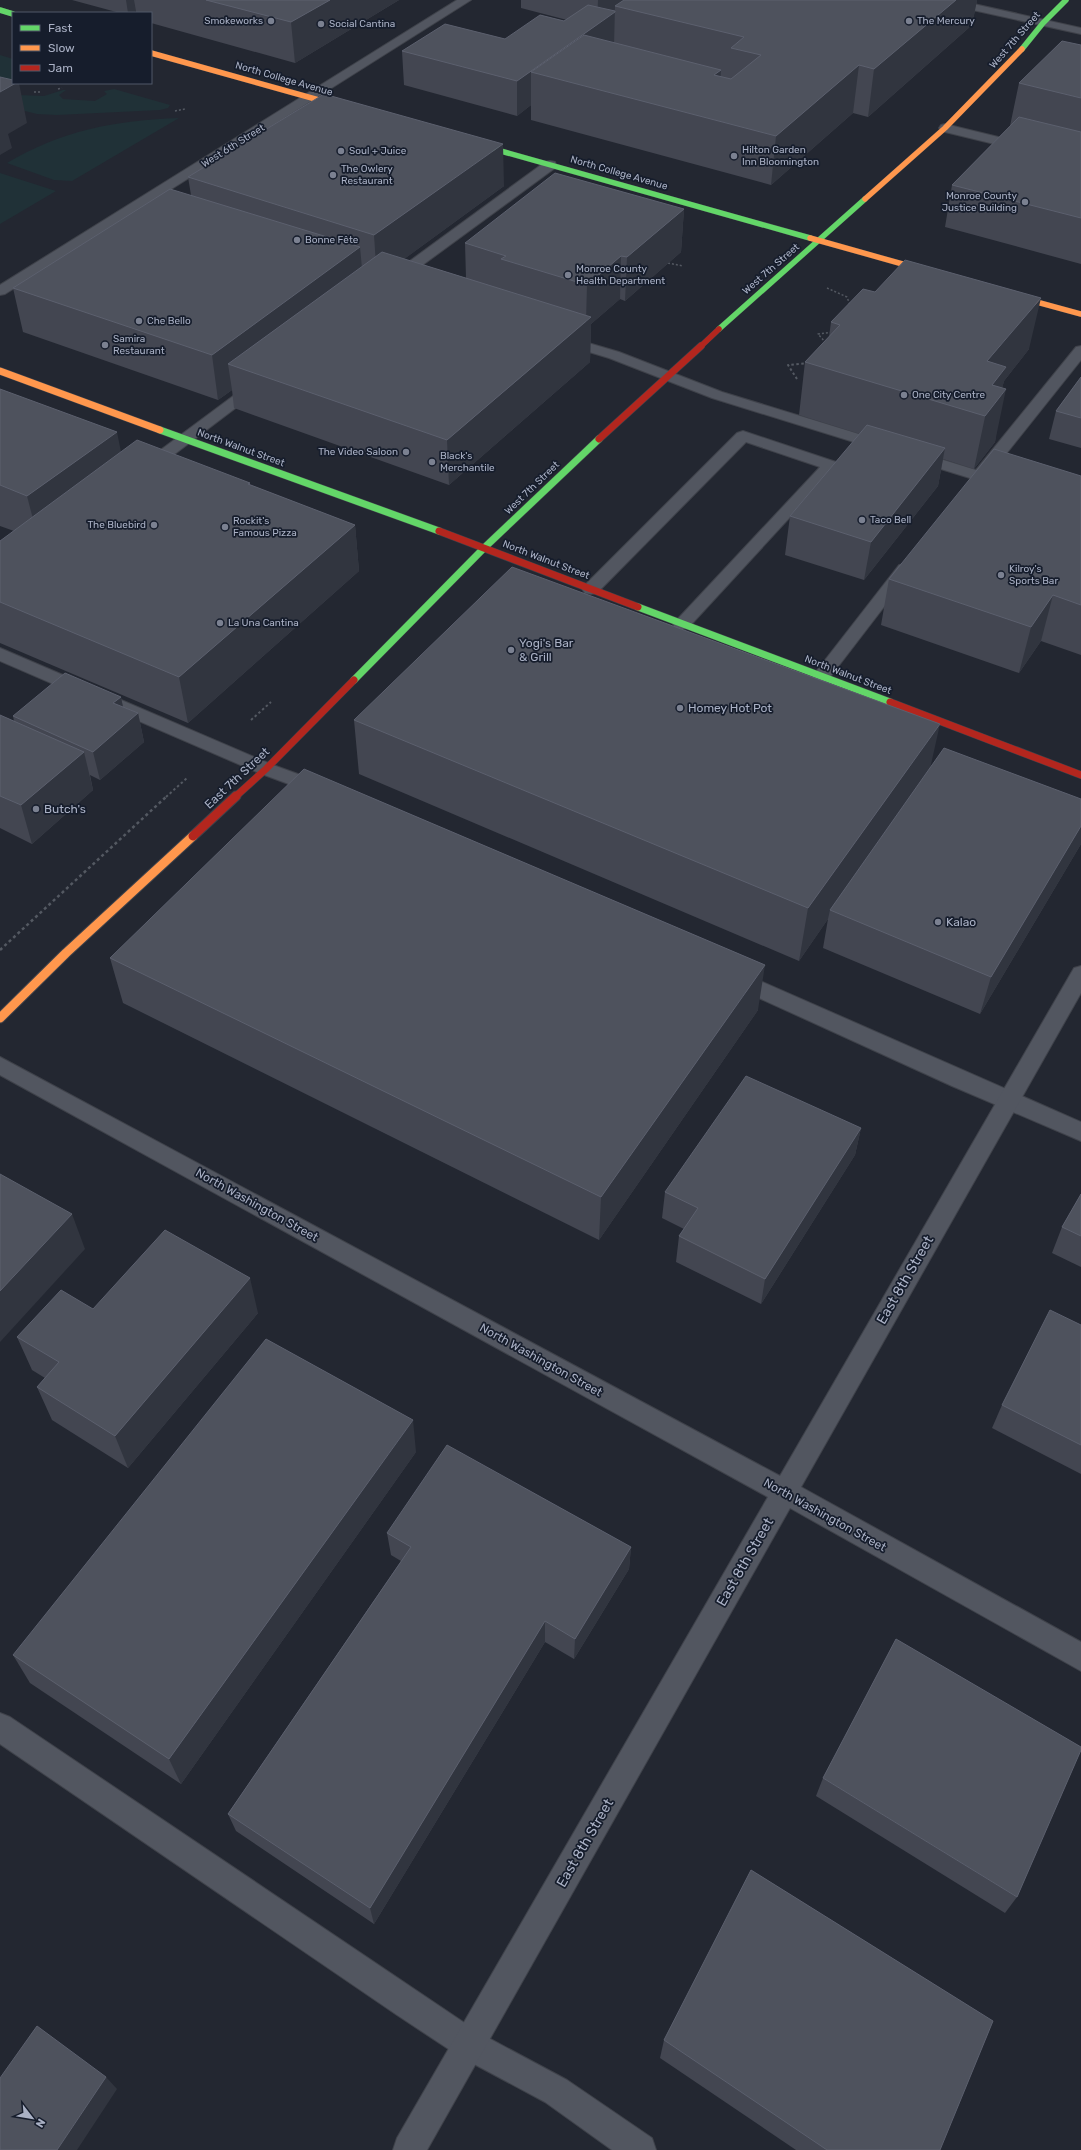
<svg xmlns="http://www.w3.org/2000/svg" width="1081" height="2150" viewBox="0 0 1081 2150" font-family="Rubik,sans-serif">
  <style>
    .green { fill: #203137 }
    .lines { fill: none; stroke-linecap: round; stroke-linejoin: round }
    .lane-casing { stroke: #3f424a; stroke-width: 2 }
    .street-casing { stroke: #3f424a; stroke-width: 2 }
    .fast-far1-casing { stroke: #3f424a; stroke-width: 6 }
    .fast-casing { stroke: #3f424a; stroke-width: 8 }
    .slow-far2-casing { stroke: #3f424a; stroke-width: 6 }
    .slow-far1-casing { stroke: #3f424a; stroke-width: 8 }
    .slow-casing { stroke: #3f424a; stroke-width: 11 }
    .jam-far2-casing { stroke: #3f424a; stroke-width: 6 }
    .jam-far1-casing { stroke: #3f424a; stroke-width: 8 }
    .jam-casing { stroke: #3f424a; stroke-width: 11 }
    .path-far2 { stroke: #545962; stroke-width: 1.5; stroke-dasharray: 2 2; stroke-linecap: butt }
    .path-far1 { stroke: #545962; stroke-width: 2; stroke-dasharray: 2.5 2.5; stroke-linecap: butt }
    .path { stroke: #545962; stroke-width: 2.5; stroke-dasharray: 3 3; stroke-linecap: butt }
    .lane { fill: #525660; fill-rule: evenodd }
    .street { fill: #525660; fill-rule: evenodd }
    .fast-far1 { stroke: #63d668; stroke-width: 5.5 }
    .fast { stroke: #63d668; stroke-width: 7 }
    .slow-far2 { stroke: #ff974d; stroke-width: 5.5 }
    .slow-far1 { stroke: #ff974d; stroke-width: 7 }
    .slow { stroke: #ff974d; stroke-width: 9 }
    .jam-far2 { stroke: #b3261e; stroke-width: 5.5 }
    .jam-far1 { stroke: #b3261e; stroke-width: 7 }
    .jam { stroke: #b3261e; stroke-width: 9 }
    .wall { fill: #434651 }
    .shaded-wall { fill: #31353f }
    .building { fill: #4e525d; stroke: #5c606e }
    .poi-dot { fill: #7b8191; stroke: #161d2c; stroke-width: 1.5 }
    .labels { text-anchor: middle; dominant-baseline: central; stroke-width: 3.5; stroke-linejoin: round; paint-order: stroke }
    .far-poi-label { font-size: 10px; fill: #aab1c5; stroke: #161d2c; text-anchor: start }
    .far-street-label { font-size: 10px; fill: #aab1c5; stroke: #161d2c }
    .poi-label { font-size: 12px; fill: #aab1c5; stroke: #161d2c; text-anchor: start }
    .street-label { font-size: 12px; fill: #aab1c5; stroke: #161d2c }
    .near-street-label { font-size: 14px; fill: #aab1c5; stroke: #161d2c }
  </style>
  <rect width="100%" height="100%" fill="#232731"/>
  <g class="green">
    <polygon points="0,55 13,59 13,83 0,92"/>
    <polygon points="114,89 170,105 168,108 160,110 57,115 37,114 5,106 18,95 44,96 63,90 66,90 59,95 63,99 95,101 107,94 104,91"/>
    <path d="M179,118L72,181L54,180L7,163C60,131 116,120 179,118Z"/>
    <polygon points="0,173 56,191 0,224"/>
  </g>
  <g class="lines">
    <g class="lane-casing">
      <g id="lane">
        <polygon points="945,124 1081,157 1081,165 941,131 939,128 941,125"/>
        <polygon points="550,161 555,162 556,165 555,168 398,283 388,283 386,280 388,277 545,162"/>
        <polygon points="561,335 619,352 722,392 976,470 1076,347 1081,346 1081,360 990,474 1008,480 1010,483 1008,486 1002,488 712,398 609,358 556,342 554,339 556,336"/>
        <polygon points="257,380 262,382 265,385 262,388 151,472 139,472 137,469 139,466 252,382"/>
        <polygon points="743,431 836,462 838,465 688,628 682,629 676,628 673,624 820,467 746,442 597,593 591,594 585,593 582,589 585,585 737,433"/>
        <polygon points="905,564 911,565 913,569 827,681 821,683 815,681 812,677 815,673 899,565"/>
        <polygon points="0,648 273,765 328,785 331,790 328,795 321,796 259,773 0,661"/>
        <polygon points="733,969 1081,1122 1081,1141 952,1086 726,983 722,977 726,971"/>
        <polygon points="0,1713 10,1717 481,2034 567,2080 652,2138 656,2150 612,2150 545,2102 459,2056 397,2015 0,1744"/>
      </g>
    </g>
    <g class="street-casing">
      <g id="street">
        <polygon points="457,0 471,0 5,294 0,295 0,285"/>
        <polygon points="935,0 956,0 1081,28 1081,34 941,3"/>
        <polygon points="1081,966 1081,993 801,1487 1081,1642 1081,1671 790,1508 427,2150 393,2150 397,2138 768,1497 0,1075 0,1057 780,1476 1074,968"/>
      </g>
    </g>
    <g class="fast-far1-casing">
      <g id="fast-far1">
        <polyline points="0,10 13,14"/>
        <polyline points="1022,49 1043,23 1066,0"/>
        <polyline points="476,144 810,238"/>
        <polyline points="719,329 865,199"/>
      </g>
    </g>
    <g class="fast-casing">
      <g id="fast">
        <polyline points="160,430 439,531"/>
        <polyline points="638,607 890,702"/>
        <polyline points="354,680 484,548 599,439"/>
      </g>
    </g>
    <g class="slow-far2-casing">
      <g id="slow-far2">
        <polyline points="151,53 344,107"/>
        <polyline points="865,199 945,128 1022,49"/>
        <polyline points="810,238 931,272"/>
        <polyline points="1011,295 1081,314"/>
      </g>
    </g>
    <g class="slow-far1-casing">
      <polyline id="slow-far1" points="0,371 160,430"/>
    </g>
    <g class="slow-casing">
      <polyline id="slow" points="0,1018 66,953 193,836"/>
    </g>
    <g class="jam-far2-casing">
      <polyline id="jam-far2" points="700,347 719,329"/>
    </g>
    <g class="jam-far1-casing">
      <g id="jam-far1">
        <polyline points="599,439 701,346"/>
        <polyline points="439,531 638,607"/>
        <polyline points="890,702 1081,775"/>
        <polyline points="235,797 266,769 354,680"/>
      </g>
    </g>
    <g class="jam-casing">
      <polyline id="jam" points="193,836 236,796"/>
    </g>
    <g class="path-far2">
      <polyline points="58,89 62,88"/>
      <polyline points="34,92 40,92"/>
      <polyline points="175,111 185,109"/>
      <polyline points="668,263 683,266"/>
      <polyline points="827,288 847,297 850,305"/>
      <polyline points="826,343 818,334 833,332"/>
    </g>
    <g class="path-far1">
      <polyline points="797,379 788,365 808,363"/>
      <polyline points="251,720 271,702"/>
      <polyline points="166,797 187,778"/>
    </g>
    <polyline class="path" points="0,950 167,796"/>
    <use href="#lane" class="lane"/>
    <use href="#street" class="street"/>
    <use href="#fast-far1" class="fast-far1"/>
    <use href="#fast" class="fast"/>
    <use href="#slow-far2" class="slow-far2"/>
    <use href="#slow-far1" class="slow-far1"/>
    <use href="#slow" class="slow"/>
    <use href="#jam-far2" class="jam-far2"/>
    <use href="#jam-far1" class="jam-far1"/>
    <use href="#jam" class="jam"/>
  </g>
  <g class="wall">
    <polygon points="72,0 399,0 295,63 151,23 151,13 136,13 136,11 133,13 120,13"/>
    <polygon points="521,0 977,0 972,25 868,117 853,113 771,185 531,120 531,105 517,116 404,85 402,51 505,39 564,21 567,20 521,8"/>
    <polygon points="1081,45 1081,264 945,227 952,185 1010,126 1019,83"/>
    <polygon points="188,177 504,186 404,259 466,278 465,243 684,209 681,252 625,301 620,299 591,324 590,362 449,485 234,408 232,390 218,400 23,332 13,288 191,195"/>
    <polygon points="831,322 1029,349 1004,381 1002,388 995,442 974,469 943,459 938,486 864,580 785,555 790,516 860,434 799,415 805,362 829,337"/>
    <polygon points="1081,377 1081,448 1049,439 1056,411"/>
    <polygon points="0,389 121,452 250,483 250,485 355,525 359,571 188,723 0,643 0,541 14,531 0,526"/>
    <polygon points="1081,476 1081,655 1041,641 1019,673 881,625 889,579"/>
    <polygon points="121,697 123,707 138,713 144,742 100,780 90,775 93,790 32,844 0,828 0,715 14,721 13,716"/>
    <polygon points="354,720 930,767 1081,799 1081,844 980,1014 823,948 828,919 799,961 359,774"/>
    <polygon points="110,958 758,1010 599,1240 123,1003"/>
    <polygon points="861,1128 855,1155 761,1304 676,1262 679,1236 684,1229 662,1218 665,1192"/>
    <polygon points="1081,1194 1081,1267 1052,1253 1062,1227"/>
    <polygon points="93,1309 258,1313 128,1468 52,1420 37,1387 45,1378 32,1370 17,1337"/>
    <polygon points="1081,1325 1081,1474 992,1428 1002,1405"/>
    <polygon points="416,1452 181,1784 30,1683 13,1655"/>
    <polygon points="387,1533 631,1547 629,1569 574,1659 545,1642 374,1924 236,1831 228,1814 401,1561 391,1555"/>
    <polygon points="823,1778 1017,1897 1005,1913 816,1796"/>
    <polygon points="664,2040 940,2150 796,2150 660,2058"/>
  </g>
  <g class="shaded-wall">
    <polygon points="126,0 134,0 136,11 133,13 128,13"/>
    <polygon points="330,0 399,0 295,63 291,22"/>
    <polygon points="598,0 637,0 615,6 614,46 531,72 531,105 517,116 517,81 597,25"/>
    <polygon points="956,0 977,0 972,25 868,117 874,69"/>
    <polygon points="859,65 853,113 771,185 776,136"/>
    <polygon points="721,70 718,118 714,75"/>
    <polygon points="16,83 19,83 27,123 8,134 12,148 0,155 0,92"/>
    <polygon points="503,144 504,186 377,279 374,235"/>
    <polygon points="684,209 681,252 625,301 627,257"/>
    <polygon points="360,247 364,290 228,364 232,390 218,400 212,355"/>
    <polygon points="621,256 620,299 591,324 590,362 449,485 447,440 586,322 587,285"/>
    <polygon points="1041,298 1029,349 1004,381 1000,397 1006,389 995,442 974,469 989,398 987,361"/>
    <polygon points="117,432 126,477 39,542 27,496"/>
    <polygon points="945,448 938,486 864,580 871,542"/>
    <polygon points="355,525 359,571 188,723 179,677"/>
    <polygon points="1053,595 1041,641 1019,673 1031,627"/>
    <polygon points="121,697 126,723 138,713 144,742 100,780 93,752 113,703"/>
    <polygon points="940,724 928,778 830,910 828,919 799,961 808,908"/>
    <polygon points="84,752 93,790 32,844 21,805"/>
    <polygon points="1081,826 1081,844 980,1014 991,977"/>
    <polygon points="765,965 758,1010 599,1240 601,1197"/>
    <polygon points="861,1128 855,1155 761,1304 765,1279"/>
    <polygon points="72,1214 85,1249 0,1342 0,1291"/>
    <polygon points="250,1278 258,1313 128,1468 115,1436"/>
    <polygon points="413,1420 416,1452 181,1784 169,1759"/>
    <polygon points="631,1547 629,1569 574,1659 575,1639"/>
    <polygon points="545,1621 545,1642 374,1924 370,1908"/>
    <polygon points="106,2077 117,2089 77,2150 57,2150"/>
  </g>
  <g class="building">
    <polygon points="206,0 330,0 291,22"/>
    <polygon points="624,0 956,0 874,69 859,65 776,136 531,72 584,35 721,70 714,75 731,79 761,55 731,48 744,37 615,6"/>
    <polygon points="588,5 615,11 615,12 517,81 402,51 445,24 505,39 540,15 564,21"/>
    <polygon points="1062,41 1081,45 1081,98 1019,83"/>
    <polygon points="0,77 13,80 13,83 16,83 0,92"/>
    <polygon points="324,94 503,144 374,235 188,177"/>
    <polygon points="1019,117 1081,132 1081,218 952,185"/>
    <polygon points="555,173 684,209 627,257 621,256 587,285 501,259 506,256 465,243"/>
    <polygon points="170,189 360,247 212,355 13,288"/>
    <polygon points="382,252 591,317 447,440 228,364"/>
    <polygon points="905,260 1041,298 987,361 1006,367 992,385 1006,389 985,416 805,362 840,325 831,322 863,289 875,292"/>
    <polygon points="1081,377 1081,418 1056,411"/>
    <polygon points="0,389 117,432 27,496 0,485"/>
    <polygon points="867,425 945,448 871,542 790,516"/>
    <polygon points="137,440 250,483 248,484 355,525 179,677 0,602 0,541"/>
    <polygon points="994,449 1081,476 1081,605 1053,595 1031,627 889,579"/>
    <polygon points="512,567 940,724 808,908 354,720"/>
    <polygon points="65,673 121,697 113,703 138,713 93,752 13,716"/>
    <polygon points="0,715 84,752 21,805 0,796"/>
    <polygon points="944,748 1081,799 1081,826 991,977 830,910"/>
    <polygon points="304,769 765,965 601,1197 110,958"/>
    <polygon points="746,1076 861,1128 765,1279 679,1236 698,1208 665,1192"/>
    <polygon points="0,1174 72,1214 0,1291"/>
    <polygon points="1081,1194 1081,1236 1062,1227"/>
    <polygon points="165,1230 250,1278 115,1436 37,1387 59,1362 17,1337 61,1290 93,1309"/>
    <polygon points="1050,1310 1081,1325 1081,1445 1002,1405"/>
    <polygon points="266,1339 413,1420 169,1759 13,1655"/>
    <polygon points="447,1445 631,1547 575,1639 545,1621 370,1908 228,1814 411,1547 387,1533"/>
    <polygon points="896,1639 1081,1747 1081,1750 1017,1897 823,1778"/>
    <polygon points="751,1870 993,2021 940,2150 827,2150 664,2040"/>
    <polygon points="37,2026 106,2077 57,2150 0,2150 0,2078"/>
  </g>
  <g class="poi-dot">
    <circle cx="271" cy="21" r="4"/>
    <circle cx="909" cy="21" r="4"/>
    <circle cx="321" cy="24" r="4"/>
    <circle cx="341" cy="151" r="4"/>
    <circle cx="734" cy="156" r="4"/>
    <circle cx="333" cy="175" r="4"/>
    <circle cx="1025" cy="202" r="4"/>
    <circle cx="297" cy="240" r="4"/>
    <circle cx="568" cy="275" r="4"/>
    <circle cx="139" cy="321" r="4"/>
    <circle cx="105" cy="345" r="4"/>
    <circle cx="904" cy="395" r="4"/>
    <circle cx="406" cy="452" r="4"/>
    <circle cx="432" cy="462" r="4"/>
    <circle cx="862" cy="520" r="4"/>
    <circle cx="154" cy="525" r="4"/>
    <circle cx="225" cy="527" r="4"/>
    <circle cx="1001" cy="575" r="4"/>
    <circle cx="220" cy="623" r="4"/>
    <circle cx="511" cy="650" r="4"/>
    <circle cx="680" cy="708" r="4"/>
    <circle cx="36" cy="809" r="4"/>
    <circle cx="938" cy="922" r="4"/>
  </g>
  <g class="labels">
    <g class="far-poi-label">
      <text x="263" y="21" text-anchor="end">Smokeworks</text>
      <text x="917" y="21">The Mercury</text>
      <text x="329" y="24">Social Cantina</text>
      <text x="742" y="150">Hilton Garden<tspan x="742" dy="12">Inn Bloomington</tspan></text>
      <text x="349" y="151">Soul + Juice</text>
      <text x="341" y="169">The Owlery<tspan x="341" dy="12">Restaurant</tspan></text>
      <text x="1017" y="196" text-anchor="end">Monroe County<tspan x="1017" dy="12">Justice Building</tspan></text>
      <text x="305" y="240">Bonne Fête</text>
      <text x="576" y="269">Monroe County<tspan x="576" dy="12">Health Department</tspan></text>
      <text x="147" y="321">Che Bello</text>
      <text x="113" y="339">Samira<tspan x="113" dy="12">Restaurant</tspan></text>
      <text x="912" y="395">One City Centre</text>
      <text x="398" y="452" text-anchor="end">The Video Saloon</text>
      <text x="440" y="456">Black's<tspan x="440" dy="12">Merchantile</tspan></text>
      <text x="870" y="520">Taco Bell</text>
      <text x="233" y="521">Rockit's<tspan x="233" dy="12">Famous Pizza</tspan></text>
      <text x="146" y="525" text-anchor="end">The Bluebird</text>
      <text x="1009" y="569">Kilroy's<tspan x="1009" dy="12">Sports Bar</tspan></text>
      <text x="228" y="623">La Una Cantina</text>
    </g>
    <g class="far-street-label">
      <text transform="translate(1015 40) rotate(-49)">West 7th Street</text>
      <text transform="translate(284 79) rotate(16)">North College Avenue</text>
      <text transform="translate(233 146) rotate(-32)">West 6th Street</text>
      <text transform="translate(619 173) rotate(16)">North College Avenue</text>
      <text transform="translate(771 269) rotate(-41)">West 7th Street</text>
      <text transform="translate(241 448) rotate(20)">North Walnut Street</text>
      <text transform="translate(532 488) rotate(-44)">West 7th Street</text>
      <text transform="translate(546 560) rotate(21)">North Walnut Street</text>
      <text transform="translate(848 675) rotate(21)">North Walnut Street</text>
    </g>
    <g class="poi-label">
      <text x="519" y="643">Yogi's Bar<tspan x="519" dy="14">&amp; Grill</tspan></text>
      <text x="688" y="708">Homey Hot Pot</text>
      <text x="44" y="809">Butch's</text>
      <text x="946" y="922">Kalao</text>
    </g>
    <g class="street-label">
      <text transform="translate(237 778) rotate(-43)">East 7th Street</text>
      <text transform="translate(257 1205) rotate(29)">North Washington Street</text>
      <text transform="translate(541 1360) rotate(29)">North Washington Street</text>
      <text transform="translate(825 1515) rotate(29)">North Washington Street</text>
    </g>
    <g class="near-street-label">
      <text transform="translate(905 1280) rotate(-60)">East 8th Street</text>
      <text transform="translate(745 1562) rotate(-60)">East 8th Street</text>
      <text transform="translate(585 1843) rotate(-60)">East 8th Street</text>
    </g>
  </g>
  <rect x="12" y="12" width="140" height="72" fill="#161d2c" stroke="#515869"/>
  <rect x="20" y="25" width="20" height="6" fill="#63d668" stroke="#515869"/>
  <text x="48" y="32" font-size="12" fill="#aab1c5">Fast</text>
  <rect x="20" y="45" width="20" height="6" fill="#ff974d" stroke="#515869"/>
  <text x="48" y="52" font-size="12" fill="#aab1c5">Slow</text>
  <rect x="20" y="65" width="20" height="6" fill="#b3261e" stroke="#515869"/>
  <text x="48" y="72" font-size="12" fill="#aab1c5">Jam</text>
  <g transform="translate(32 2118) rotate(121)" stroke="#161d2c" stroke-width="3" paint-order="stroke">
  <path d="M0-3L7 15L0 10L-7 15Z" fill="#aab1c5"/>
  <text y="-6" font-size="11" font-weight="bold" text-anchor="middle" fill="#aab1c5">N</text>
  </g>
</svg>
